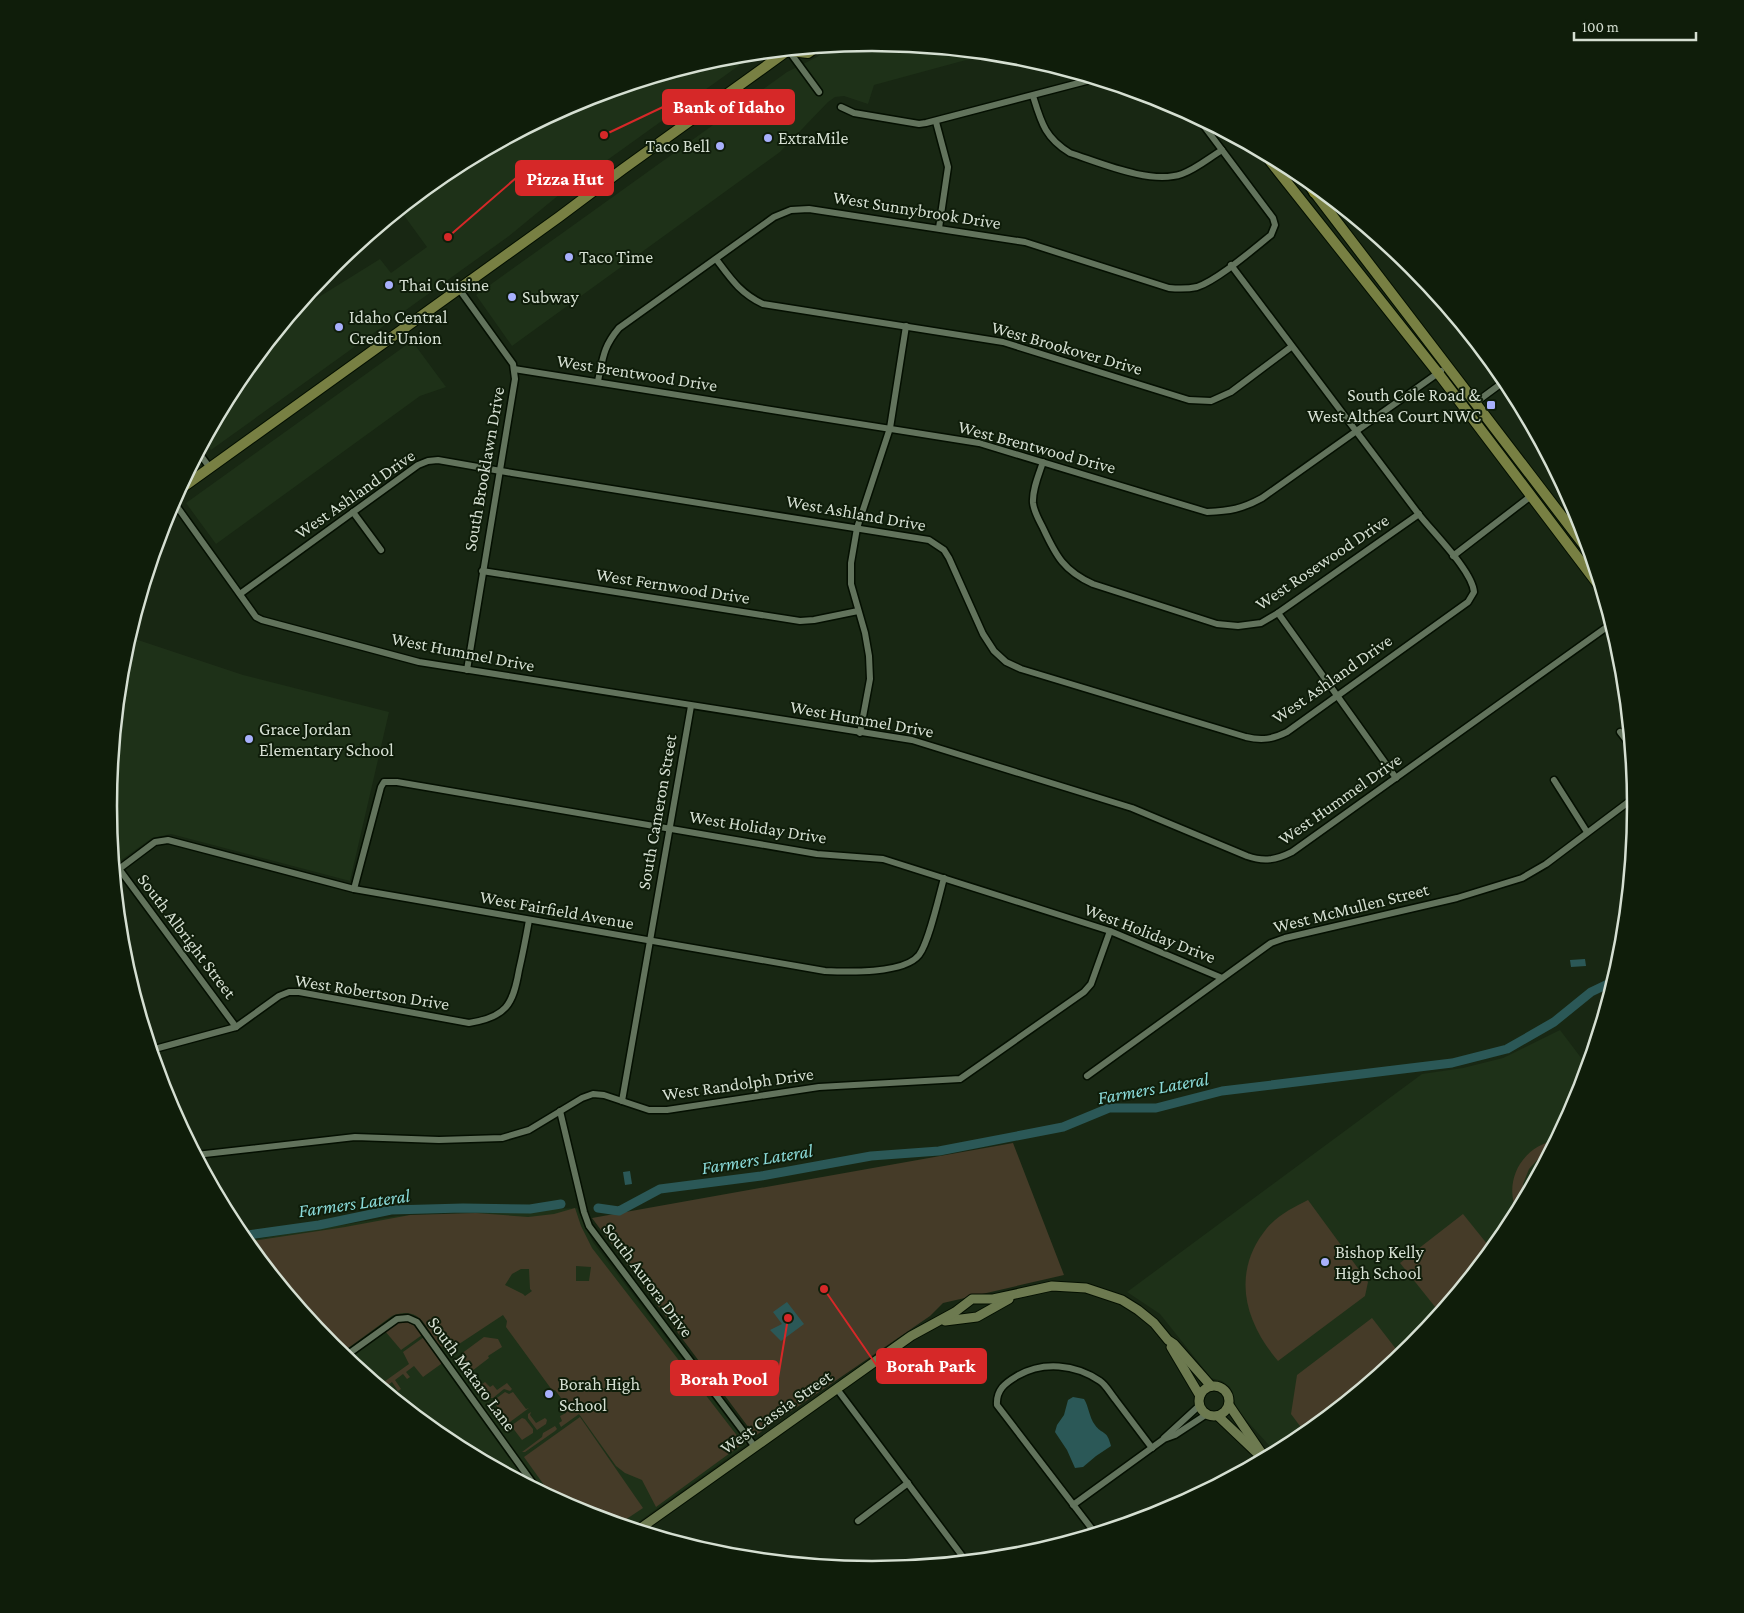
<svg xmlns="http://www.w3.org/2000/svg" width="1744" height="1613" viewBox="0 0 1744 1613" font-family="'Crimson Pro',serif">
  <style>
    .built { fill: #1e3118 }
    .green { fill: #453b28; fill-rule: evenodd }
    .water { fill: #2b5857 }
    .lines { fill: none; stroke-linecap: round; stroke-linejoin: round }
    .canal { stroke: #2b5857; stroke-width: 9 }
    .street-casing { stroke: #040f01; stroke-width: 9 }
    .secondary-casing { stroke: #040f01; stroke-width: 11 }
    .primary-casing { stroke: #040f01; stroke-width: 12 }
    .highway-casing { stroke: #040f01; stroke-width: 15 }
    .street { stroke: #62735c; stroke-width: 6 }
    .secondary { stroke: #6d7a50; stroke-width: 9 }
    .primary { stroke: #788043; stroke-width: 10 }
    .highway { stroke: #878933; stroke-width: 12 }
    .poi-dot { fill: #a8b0fc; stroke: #0f1d0a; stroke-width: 2 }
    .labels { text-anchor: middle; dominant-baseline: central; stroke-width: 4; stroke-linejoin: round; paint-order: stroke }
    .poi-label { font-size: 18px; fill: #d5dfd2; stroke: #0f1d0a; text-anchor: start }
    .street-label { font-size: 18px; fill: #d5dfd2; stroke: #0f1d0a }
    .water-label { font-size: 19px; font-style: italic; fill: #8adad9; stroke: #0f1d0a }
    .rim { fill: none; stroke: #d5dfd2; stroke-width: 2.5 }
    .leader { fill: none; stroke: #d62828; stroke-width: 2 }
    .callout-dot { fill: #d62828; stroke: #0f1d0a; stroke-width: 2 }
    .callout { fill: #d62828; stroke: #d62828; stroke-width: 2 }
    .callout-label { font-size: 19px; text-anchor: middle; font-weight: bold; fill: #fff }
  </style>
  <rect width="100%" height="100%" fill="#182713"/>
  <g class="built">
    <polygon points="872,43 988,54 874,85 868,104 844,96 835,97 828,102 780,152 512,346 476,295 787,72 817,57 832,46"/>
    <polygon points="755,54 560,194 509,236 211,450 205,442 237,382 297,308 306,305 380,259 391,273 427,247 400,210 448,171 580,101 723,57"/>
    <polygon points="412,341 446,387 420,396 216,544 186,503"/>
    <polygon points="129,635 132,638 243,675 389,712 350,881 171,834 152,838 120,861 112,851 108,806 123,657"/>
    <polygon points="1560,1030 1588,1067 1578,1099 1507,1231 1412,1347 1296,1442 1276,1453 1237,1410 1230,1387 1222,1381 1211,1378 1160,1314 1127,1292 1422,1074 1463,1068 1503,1058"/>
    <polygon points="577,1208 593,1242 747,1444 630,1528 579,1512 447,1442 332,1347 245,1241 397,1216"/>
  </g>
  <g class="green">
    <path d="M1556,1140L1549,1153L1539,1158L1529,1169L1523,1184L1524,1199L1517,1213C1503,1181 1521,1147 1556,1140Z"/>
    <polygon points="1013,1143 1064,1275 943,1303 930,1316 755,1436 592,1218"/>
    <path d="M1308,1200L1368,1282L1365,1296L1278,1361C1244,1321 1231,1272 1267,1228C1278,1215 1294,1207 1308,1200Z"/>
    <path d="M575,1208L581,1226L592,1248L742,1442L741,1445L656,1507L642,1480L625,1473L616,1466L579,1414L561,1427L559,1423L562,1421L560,1416L566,1413L567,1406L555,1390L550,1392L552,1390L506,1327L507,1321L503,1315L450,1350C427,1348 430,1301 392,1316L340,1354L332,1347L246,1242L345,1227L410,1215L476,1213L528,1217L554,1214ZM576,1266L591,1267L589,1281H576ZM521,1269H529L530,1289L532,1291L525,1296L523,1294L505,1285L512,1274Z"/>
    <polygon points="1463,1214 1492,1250 1440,1313 1400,1263"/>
    <polygon points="1372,1318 1396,1349 1404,1344 1410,1349 1306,1434 1291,1414 1297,1375"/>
    <polygon points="407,1322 415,1326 422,1335 401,1350 385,1331 397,1323"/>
    <polygon points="424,1337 441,1360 441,1364 423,1377 414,1366 406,1372 410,1377 407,1379 403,1374 395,1380 401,1389 398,1391 392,1382 383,1389 381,1384 409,1364 403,1352"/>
    <polygon points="484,1337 498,1339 502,1347 488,1356 489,1358 472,1371 461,1354"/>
    <polygon points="485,1382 490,1387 493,1385 497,1390 507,1383 512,1389 510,1391 504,1389 493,1398 490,1398 481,1385"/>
    <polygon points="505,1392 509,1394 513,1392 526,1409 529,1408 510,1422 508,1422 494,1402 494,1400"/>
    <polygon points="531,1412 530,1415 536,1423 545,1418 547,1420 546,1424 537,1430 528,1418 528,1414"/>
    <polygon points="580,1417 643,1508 619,1524 579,1512 554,1499 524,1457"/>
    <polygon points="522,1418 525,1419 533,1429 533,1433 522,1440 512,1427 512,1425"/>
    <polygon points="555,1426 557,1429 555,1431 525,1452 522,1452 542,1437 543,1433"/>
  </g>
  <g class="water">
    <polygon points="1585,959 1586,966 1571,967 1570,960"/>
    <polygon points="630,1171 632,1184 625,1185 623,1172"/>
    <polygon points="787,1302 804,1324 781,1341 770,1330 782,1324 773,1312"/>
    <path d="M1073,1397L1084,1399C1089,1407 1089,1417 1095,1425C1102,1435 1107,1429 1111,1446L1096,1456L1083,1467L1075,1468L1067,1450L1055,1432L1057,1425L1064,1415L1068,1400Z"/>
  </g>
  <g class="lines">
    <g class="canal">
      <polyline points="598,1208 619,1211 660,1189 761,1176 871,1156 939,1151 1063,1127 1109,1108 1156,1108 1222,1091 1452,1063 1507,1049 1554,1022 1591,992 1614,981"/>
      <polyline points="241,1236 319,1225 391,1210 463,1208 530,1209 561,1204"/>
    </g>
    <g class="street-casing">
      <g id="street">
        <polyline points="789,51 819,92"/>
        <path d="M1033,96C1041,122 1045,138 1070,153C1101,163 1151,185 1182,174C1196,169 1209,158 1222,150"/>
        <polyline points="841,107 854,113 919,124 926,123 1094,79"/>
        <polyline points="936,122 948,167 939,228"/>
        <path d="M716,259C731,279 740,293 763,304L1003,342L1189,400L1211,401L1231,392L1291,347"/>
        <polyline points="459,289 513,364 515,379 467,670"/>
        <path d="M514,369L979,443L1207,512C1230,511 1242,509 1262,498L1441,371"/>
        <path d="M598,381C603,358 603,347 619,328L774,217L791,210L809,209L1025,242L1169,288C1179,289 1188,289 1197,287C1218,280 1252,250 1271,235L1275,225L1273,218L1198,118"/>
        <polyline points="1475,403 1506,380"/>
        <polyline points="199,453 210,468"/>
        <path d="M1043,462C1039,474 1032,490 1033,503C1034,512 1039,520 1043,528C1056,556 1064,571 1093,584L1217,624L1238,626L1261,623L1278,613L1419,514"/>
        <path d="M173,501L256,617L262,620L419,662L912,740L1132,808L1247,856C1264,862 1276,860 1292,852L1611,624"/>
        <polyline points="353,512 381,550"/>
        <polyline points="1453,556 1531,496"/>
        <polyline points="482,571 800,621 814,620 858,611"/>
        <path d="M240,594L418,465L428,461L438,460L512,473L929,540L944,550L949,558L983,634L994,651L1006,662L1021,669L1246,737C1262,741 1273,739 1287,732L1468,602L1474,592C1472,570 1432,532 1417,512C1355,430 1293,348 1231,265"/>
        <polyline points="1278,613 1396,778"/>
        <polyline points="1620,732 1630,745"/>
        <polyline points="860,733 870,679 869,656 865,633 851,584 851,563 857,528 890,428 906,326"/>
        <polyline points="1554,780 1587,832"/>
        <polyline points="114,862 236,1027"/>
        <path d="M119,869L155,842L168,840L354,889L825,971C848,972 904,974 919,955C929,942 939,896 944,878"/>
        <polyline points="354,889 381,787 384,782 397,782 817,854 883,859 1110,931 1222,978"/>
        <path d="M151,1050L236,1027L279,996L289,992H299L469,1023C506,1017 513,1005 519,970C523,953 526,937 529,920"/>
        <polyline points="1087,1076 1271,943 1285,938 1457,898 1522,878 1546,864 1635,797"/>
        <polyline points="622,1101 691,706"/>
        <polyline points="560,1111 584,1212 589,1226 755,1447"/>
        <polyline points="196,1155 355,1137 439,1140 502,1138 529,1130 582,1098 593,1094 604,1095 649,1110 667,1110 819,1087 960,1079 1084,992 1091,984 1110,931"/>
        <polyline points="344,1357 397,1319 408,1318 417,1322 537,1489"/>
        <polyline points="837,1389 966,1561"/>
        <polyline points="1164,1438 1200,1405"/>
        <polyline points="1073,1505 1164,1439 1175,1435 1207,1414"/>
        <polyline points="858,1521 908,1483"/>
        <path d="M1095,1533L997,1405C996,1390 1005,1383 1017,1376C1043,1361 1075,1364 1100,1381C1106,1385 1110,1393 1115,1399C1127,1415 1140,1432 1152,1448"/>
      </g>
    </g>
    <g class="secondary-casing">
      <g id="secondary">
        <polyline points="945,1321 977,1317 1009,1299"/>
        <polyline points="1171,1347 1200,1396"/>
        <circle cx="1214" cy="1401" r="15"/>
        <polyline points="1229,1405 1265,1458"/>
        <polyline points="1218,1416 1258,1454"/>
        <polyline points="638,1530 911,1336 955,1312 972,1299 993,1299 1052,1286 1086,1288 1122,1300 1138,1310 1154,1323 1168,1340 1174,1344 1211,1386"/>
      </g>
    </g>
    <g class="primary-casing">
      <g id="primary">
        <polyline points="791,51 808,53 815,48"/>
        <polyline points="1270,157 1270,161 1438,373 1600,587"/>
        <polyline points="1302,176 1590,553"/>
        <polyline points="179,490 559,217 623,169 787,51"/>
      </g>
    </g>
    <g class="highway-casing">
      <polyline id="highway" points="1311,183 1315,192"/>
    </g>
    <use href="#street" class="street"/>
    <use href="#secondary" class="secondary"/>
    <use href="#primary" class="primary"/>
    <use href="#highway" class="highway"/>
  </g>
  <g class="poi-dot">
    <circle cx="768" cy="138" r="5"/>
    <circle cx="720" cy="146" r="5"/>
    <circle cx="569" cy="257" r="5"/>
    <circle cx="389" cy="285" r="5"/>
    <circle cx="512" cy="297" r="5"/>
    <circle cx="339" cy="327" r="5"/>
    <rect x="1486" y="400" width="10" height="10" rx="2.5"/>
    <circle cx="249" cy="739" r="5"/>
    <circle cx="1325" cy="1262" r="5"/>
    <circle cx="549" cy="1394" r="5"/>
  </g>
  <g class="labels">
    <g class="poi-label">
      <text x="778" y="138">ExtraMile</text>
      <text x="710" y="146" text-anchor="end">Taco Bell</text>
      <text x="579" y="257">Taco Time</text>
      <text x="399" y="285">Thai Cuisine</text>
      <text x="522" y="297">Subway</text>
      <text x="349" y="317">Idaho Central<tspan x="349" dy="21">Credit Union</tspan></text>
      <text x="1481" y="395" text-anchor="end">South Cole Road &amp;<tspan x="1481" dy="21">West Althea Court NWC</tspan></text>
      <text x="259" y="729">Grace Jordan<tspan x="259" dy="21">Elementary School</tspan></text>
      <text x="1335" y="1252">Bishop Kelly<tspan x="1335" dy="21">High School</tspan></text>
      <text x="559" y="1384">Borah High<tspan x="559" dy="21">School</tspan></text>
    </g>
    <g class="street-label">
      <text transform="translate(917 210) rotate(9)">West Sunnybrook Drive</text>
      <text transform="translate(1067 348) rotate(16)">West Brookover Drive</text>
      <text transform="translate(637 373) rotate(9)">West Brentwood Drive</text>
      <text transform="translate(1037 447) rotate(15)">West Brentwood Drive</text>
      <text transform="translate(484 469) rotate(-80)">South Brooklawn Drive</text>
      <text transform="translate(355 494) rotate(-35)">West Ashland Drive</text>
      <text transform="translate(856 513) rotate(10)">West Ashland Drive</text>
      <text transform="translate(1322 562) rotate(-34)">West Rosewood Drive</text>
      <text transform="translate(673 586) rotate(9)">West Fernwood Drive</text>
      <text transform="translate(463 652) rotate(11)">West Hummel Drive</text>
      <text transform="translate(1332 679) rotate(-35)">West Ashland Drive</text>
      <text transform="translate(862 719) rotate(10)">West Hummel Drive</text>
      <text transform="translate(1340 799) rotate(-35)">West Hummel Drive</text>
      <text transform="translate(657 812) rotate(-80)">South Cameron Street</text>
      <text transform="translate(758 827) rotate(9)">West Holiday Drive</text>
      <text transform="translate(1351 908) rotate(-14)">West McMullen Street</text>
      <text transform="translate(557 910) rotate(10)">West Fairfield Avenue</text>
      <text transform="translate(1150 933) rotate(21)">West Holiday Drive</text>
      <text transform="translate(187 936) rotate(53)">South Albright Street</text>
      <text transform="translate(372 992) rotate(9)">West Robertson Drive</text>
      <text transform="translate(738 1084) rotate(-8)">West Randolph Drive</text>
      <text transform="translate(648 1280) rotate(53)">South Aurora Drive</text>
      <text transform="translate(472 1374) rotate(54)">South Mataro Lane</text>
      <text transform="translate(776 1412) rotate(-35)">West Cassia Street</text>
    </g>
    <g class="water-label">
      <text transform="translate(1153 1088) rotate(-10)">Farmers Lateral</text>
      <text transform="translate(757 1159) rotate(-9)">Farmers Lateral</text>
      <text transform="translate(354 1203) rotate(-8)">Farmers Lateral</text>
    </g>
  </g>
  <path d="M0 0H1744V1613H0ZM117 806a755 755 0 1 1 1510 0a755 755 0 1 1-1510 0Z" fill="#0f1d0a" fill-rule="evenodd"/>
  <path class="rim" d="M117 806a755 755 0 1 1 1510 0a755 755 0 1 1-1510 0Z"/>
  <path class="leader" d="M604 135L663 107M448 237L516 178M824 1289L877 1366M788 1318L778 1378"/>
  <g class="callout-dot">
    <circle cx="604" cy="135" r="5"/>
    <circle cx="448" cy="237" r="5"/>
    <circle cx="824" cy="1289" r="5"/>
    <circle cx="788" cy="1318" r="5"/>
  </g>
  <g class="callout">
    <rect x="663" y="90" width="131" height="34" rx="5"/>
    <rect x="516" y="161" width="97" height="34" rx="5"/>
    <rect x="877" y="1349" width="109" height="34" rx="5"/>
    <rect x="671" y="1361" width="107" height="34" rx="5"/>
  </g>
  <g class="callout-label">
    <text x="729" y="113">Bank of Idaho</text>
    <text x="565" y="185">Pizza Hut</text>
    <text x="931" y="1372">Borah Park</text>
    <text x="724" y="1385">Borah Pool</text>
  </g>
  <path d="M1574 32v8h122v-8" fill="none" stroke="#d5dfd2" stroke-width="2.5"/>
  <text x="1582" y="32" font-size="15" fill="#d5dfd2" stroke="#0f1d0a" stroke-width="4" paint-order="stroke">100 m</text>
</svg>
